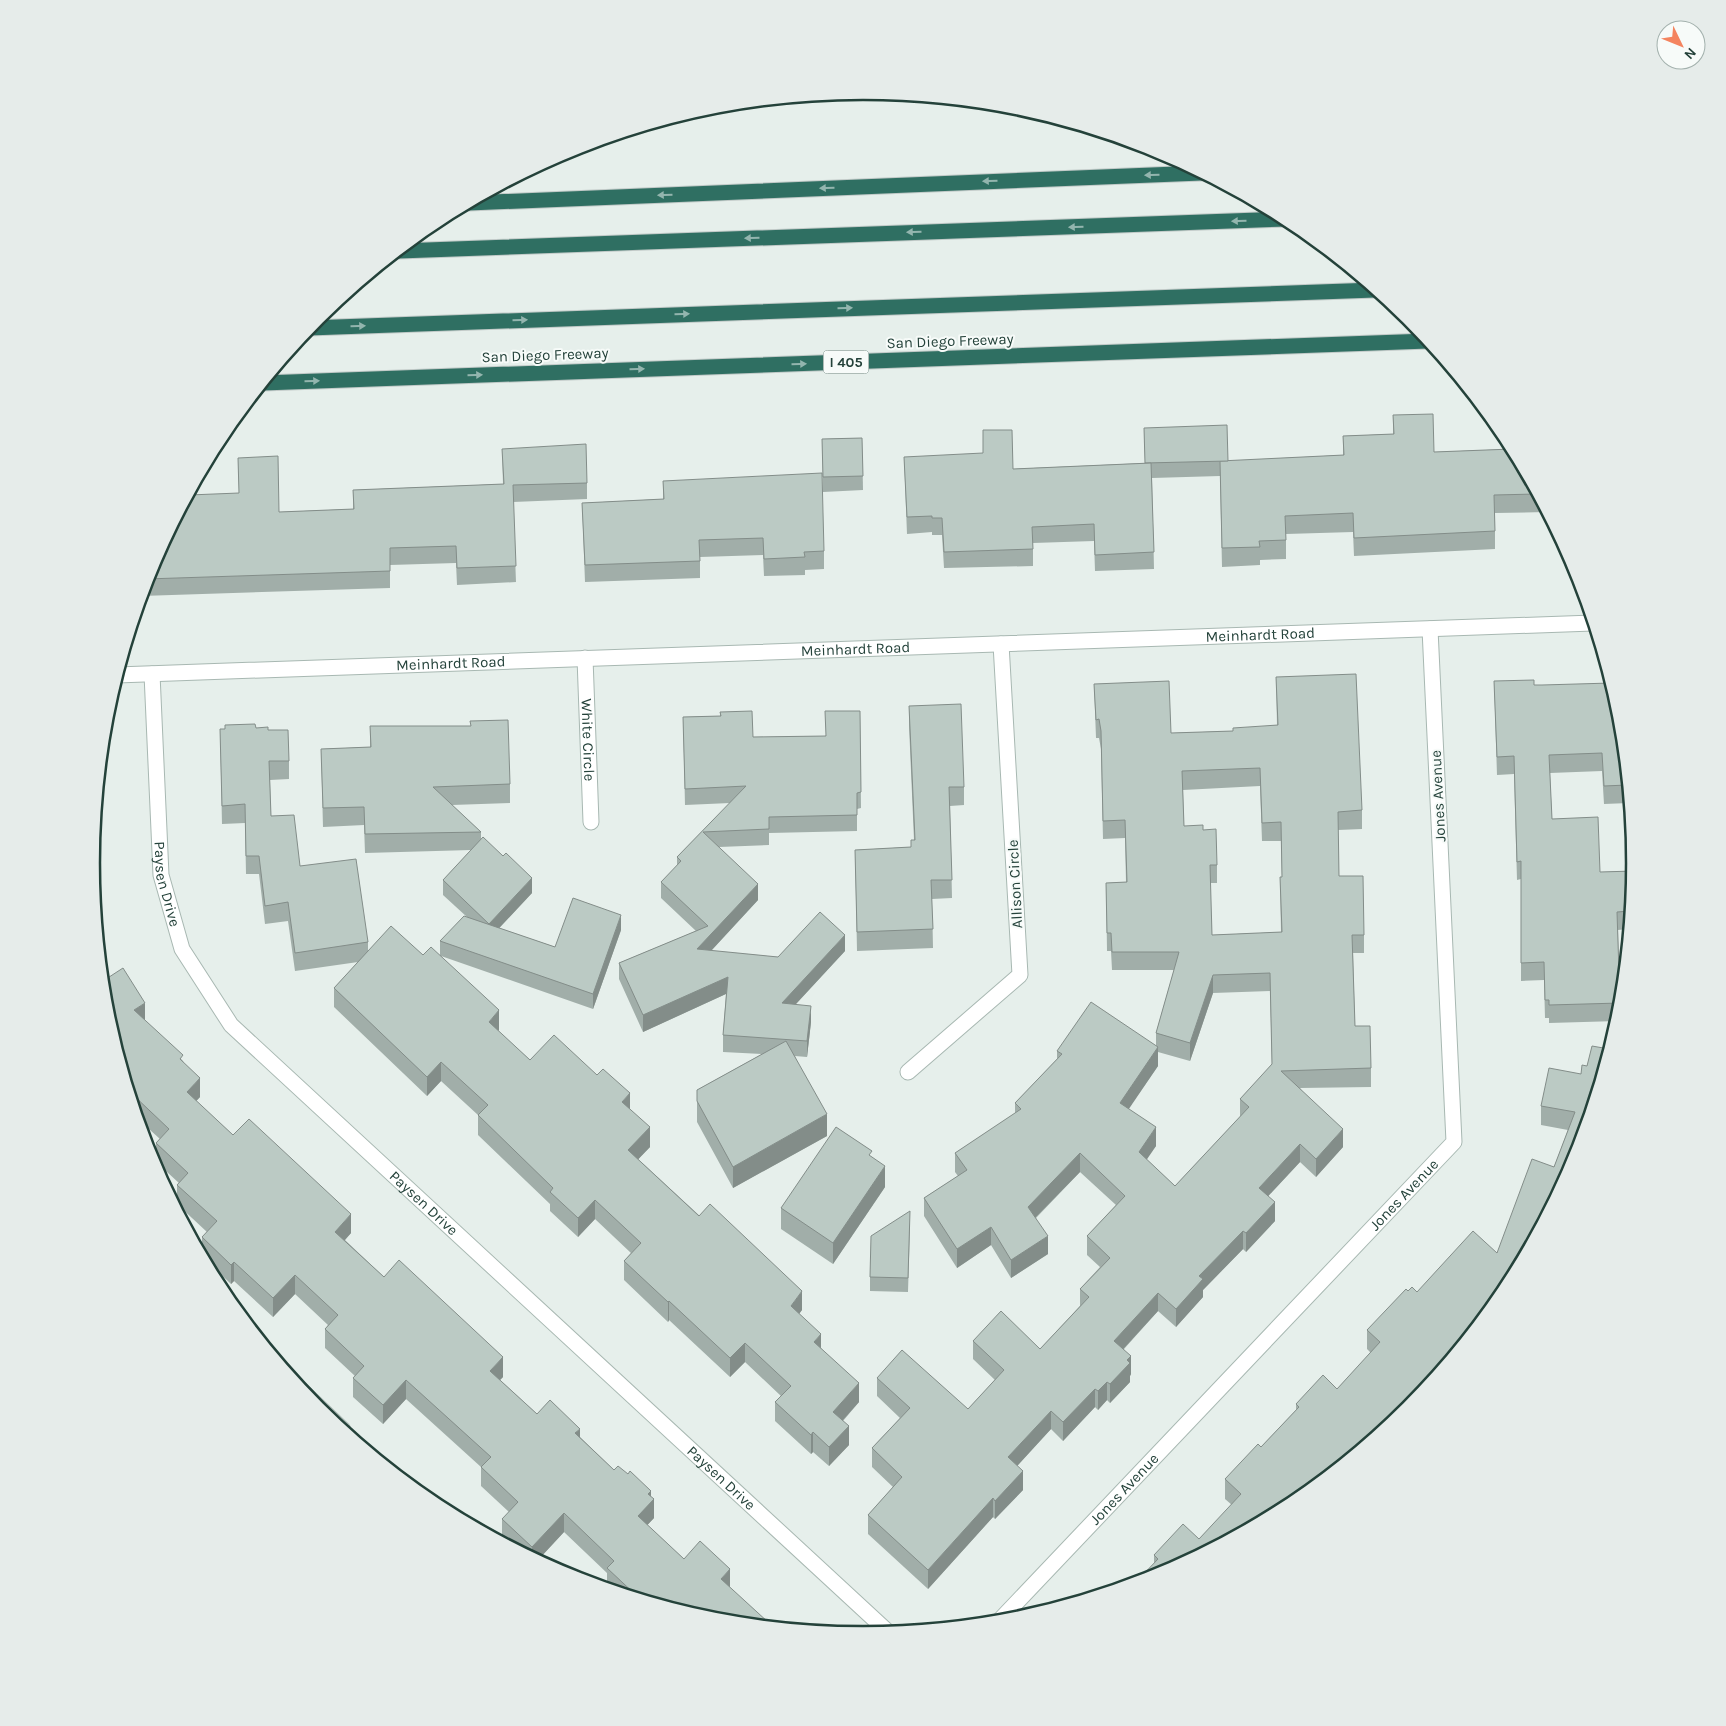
<svg xmlns="http://www.w3.org/2000/svg" width="1726" height="1726" viewBox="0 0 1726 1726" font-family="Karla,sans-serif">
  <style>
    .lines { fill: none; stroke-linecap: round; stroke-linejoin: round }
    .service-casing { stroke: #a8b8b2; stroke-width: 17 }
    .minor-casing { stroke: #a8b8b2; stroke-width: 17 }
    .motorway-casing { stroke: #c2cac8; stroke-width: 17 }
    .service { stroke: #fff; stroke-width: 15 }
    .minor { stroke: #fff; stroke-width: 15 }
    .motorway { stroke: #2f6f62; stroke-width: 15 }
    .wall { fill: #a1aea9; fill-rule: evenodd }
    .shaded-wall { fill: #838d89 }
    .building { fill: #bbcac4; stroke: #838d89; fill-rule: evenodd }
    .oneway { fill: #93b5ae }
    .labels { text-anchor: middle; dominant-baseline: central; stroke-width: 4; stroke-linejoin: round; paint-order: stroke }
    .shield { fill: #f7fbf9; stroke: #637a73; stroke-width: 1 }
    .shield-label { font-size: 14px; font-weight: bold; fill: #24423a }
    .street-label { font-size: 15px; fill: #24423a; stroke: #f7fbf9 }
    .rim { fill: none; stroke: #24423a; stroke-width: 2.5 }
  </style>
  <rect width="100%" height="100%" fill="#e6efeb"/>
  <g class="lines">
    <g class="service-casing">
      <polyline id="service" points="305,1394 343,1430"/>
    </g>
    <g class="minor-casing">
      <g id="minor">
        <path id="s1" d="M585,658L591,822"/>
        <path id="s2" d="M152,674L161,875L182,949L231,1025L888,1632"/>
        <path id="s3" d="M117,675L1593,623"/>
        <polyline points="908,1072 1020,975 1001,644"/>
        <path id="s4" d="M999,1621L1454,1142L1430,629"/>
      </g>
    </g>
    <g class="motorway-casing">
      <g id="motorway">
        <polyline points="469,203 1201,173"/>
        <polyline points="399,251 1287,219"/>
        <polyline points="309,328 1375,290"/>
        <polyline points="263,383 1428,341"/>
      </g>
    </g>
    <use href="#service" class="service"/>
    <use href="#minor" class="minor"/>
    <use href="#motorway" class="motorway"/>
  </g>
  <g class="wall">
    <polygon points="1393,415 1434,452 1512,449 1546,512 1495,513 1495,549 1354,556 1353,532 1286,534 1286,559 1260,560 1260,565 1222,567 1220,476 1152,478 1154,569 1095,571 1094,541 1033,543 1033,566 944,568 942,535 932,535 932,532 907,534 904,457 1013,469 1145,463 1144,428 1228,461 1343,455 1343,436 1393,434"/>
    <polygon points="862,438 863,490 823,492 822,439"/>
    <polygon points="502,449 587,483 587,499 513,502 516,582 457,585 456,563 390,565 390,588 141,596 150,567 239,493 238,458 279,512 353,509 353,490 503,484"/>
    <polygon points="663,481 824,551 824,569 805,570 805,575 764,576 763,555 700,557 700,578 585,582 582,503 663,499"/>
    <polygon points="1560,537 1566,548 1560,548"/>
    <path d="M1276,677L1362,810V829L1338,830L1339,876L1364,935V953H1353L1355,1026L1371,1068V1087L1300,1088L1343,1147L1316,1177L1300,1162L1268,1196L1275,1221L1246,1252L1243,1249L1203,1290V1297L1176,1327L1158,1311L1124,1349L1131,1374L1130,1376V1382L1110,1403L1107,1400L1098,1410L1095,1407L1063,1441L1051,1429L1017,1466L1023,1490L995,1519L993,1517L928,1589L868,1534V1515L893,1487L872,1467V1448L900,1418L877,1396V1378L968,1409L995,1380L973,1359V1341L1040,1349L1080,1306V1289L1100,1267L1087,1255V1236L1116,1205L1080,1172L1036,1218L1048,1254L1011,1278L991,1245L957,1268L924,1216V1198L958,1176L955,1172V1153L1015,1114V1103L1057,1059V1051L1156,1046V1033L1174,970H1112L1111,951H1107L1106,883L1126,882L1125,838L1103,839L1101,749L1099,738H1096L1094,684L1171,733L1233,731L1277,725ZM1260,786L1262,841H1281L1282,877H1280L1281,932L1212,935L1210,883H1217V865L1203,830L1184,826L1183,790ZM1270,991L1272,1065L1240,1099V1117L1175,1186L1146,1159L1156,1146L1128,1109L1158,1066V1052L1190,1061L1213,993Z"/>
    <polygon points="1494,681 1534,685 1620,713 1629,803 1604,804 1602,771 1550,773 1552,819 1600,872 1634,871 1628,929 1618,930 1620,1009 1618,1021 1549,1023 1549,1018 1545,1018 1544,980 1521,981 1521,879 1517,880 1514,774 1497,775"/>
    <polygon points="909,706 964,787 964,805 950,806 952,898 932,899 933,948 857,951 855,850 911,847 914,840 909,725"/>
    <polygon points="860,711 861,808 857,809 857,831 769,833 769,845 719,847 758,900 711,951 778,957 845,951 796,1004 811,1022 807,1057 795,1056 827,1136 733,1188 697,1122 697,1090 762,1054 723,1052 723,1035 726,994 643,1032 619,979 619,963 696,931 661,898 661,882 677,866 677,857 730,803 685,805 683,717 720,716 720,712 753,737 825,736"/>
    <polygon points="225,725 256,728 268,730 289,761 289,779 270,780 271,816 300,866 368,942 368,950 423,955 440,956 440,941 467,917 443,895 443,880 471,850 365,853 364,825 323,827 321,749 370,747 370,726 510,784 510,803 452,805 481,832 481,839 532,893 499,928 555,947 621,930 593,1009 441,956 499,1030 498,1031 530,1060 630,1109 650,1147 638,1159 802,1310 799,1313 821,1348 859,1402 843,1421 849,1445 829,1466 813,1452 811,1454 775,1421 775,1402 781,1396 745,1362 730,1377 669,1320 668,1322 624,1280 624,1261 631,1253 595,1219 578,1237 550,1211 550,1204 478,1135 478,1115 441,1081 427,1096 334,1007 334,988 358,962 295,971 288,921 265,924 259,874 246,874 245,823 222,824 220,729 225,729"/>
    <polygon points="106,1013 145,1020 183,1061 200,1097 196,1101 233,1135 351,1233 345,1240 384,1277 503,1377 500,1380 537,1414 580,1437 614,1470 651,1497 654,1518 647,1525 684,1559 730,1588 769,1623 778,1626 712,1620 609,1589 607,1587 607,1573 564,1532 538,1560 509,1545 502,1538 502,1519 509,1512 481,1486 481,1467 406,1399 383,1424 353,1397 353,1378 355,1376 325,1348 325,1329 328,1325 295,1294 273,1317 234,1281 231,1284 203,1257 202,1255 202,1237 207,1232 177,1204 177,1185 179,1183 156,1162 156,1143 160,1139 138,1119"/>
    <polygon points="1609,1049 1505,1292 1408,1409 1292,1505 1154,1564 1154,1555 1199,1539 1232,1505 1225,1499 1225,1479 1261,1447 1296,1410 1296,1404 1337,1389 1371,1353 1367,1349 1367,1330 1408,1291 1417,1292 1497,1253 1554,1167 1568,1130 1541,1125 1541,1106 1581,1074 1587,1066"/>
    <polygon points="872,1158 885,1187 833,1264 781,1229 781,1208"/>
    <polygon points="910,1225 908,1292 870,1291 870,1277"/>
  </g>
  <g class="shaded-wall">
    <polygon points="532,878 532,893 489,939 489,924"/>
    <polygon points="758,884 758,900 697,966 697,949"/>
    <polygon points="621,915 621,930 593,1009 593,994"/>
    <polygon points="845,935 845,951 782,1019 782,1003"/>
    <polygon points="1213,975 1213,993 1190,1061 1190,1043"/>
    <polygon points="728,977 728,993 643,1032 643,1015"/>
    <polygon points="145,1003 145,1022 134,1010"/>
    <polygon points="811,1006 811,1022 807,1057 807,1041"/>
    <polygon points="499,1010 499,1030 489,1041 489,1022"/>
    <polygon points="1158,1047 1158,1066 1120,1122 1120,1103"/>
    <polygon points="441,1062 441,1081 427,1096 427,1077"/>
    <polygon points="200,1078 200,1097 187,1111 187,1092"/>
    <polygon points="630,1093 630,1112 622,1102"/>
    <polygon points="827,1114 827,1136 733,1188 733,1167"/>
    <polygon points="650,1127 650,1147 628,1170 628,1150"/>
    <polygon points="1156,1127 1156,1146 1139,1171 1139,1152"/>
    <polygon points="1343,1129 1343,1147 1316,1177 1316,1159"/>
    <polygon points="1300,1144 1300,1162 1259,1206 1259,1188"/>
    <polygon points="1080,1153 1080,1172 1028,1225 1028,1207"/>
    <polygon points="885,1166 885,1187 833,1264 833,1243"/>
    <polygon points="595,1200 595,1219 578,1237 578,1218"/>
    <polygon points="1275,1202 1275,1221 1246,1252 1246,1233"/>
    <polygon points="351,1214 351,1233 335,1251 335,1232"/>
    <polygon points="991,1227 991,1245 957,1268 957,1249"/>
    <polygon points="1243,1231 1243,1249 1203,1290 1203,1297 1176,1327 1176,1309 1199,1276"/>
    <polygon points="1048,1236 1048,1254 1011,1278 1011,1260"/>
    <polygon points="234,1262 234,1281 231,1284 231,1265"/>
    <polygon points="295,1275 295,1294 273,1317 273,1298"/>
    <polygon points="802,1291 802,1310 791,1325 791,1306"/>
    <polygon points="1158,1293 1158,1311 1114,1359 1114,1341"/>
    <polygon points="669,1301 669,1320 668,1322 668,1302"/>
    <polygon points="821,1334 821,1353 814,1342"/>
    <polygon points="745,1343 745,1362 730,1377 730,1358"/>
    <polygon points="1131,1356 1131,1374 1130,1376 1130,1382 1110,1403 1110,1384 1127,1360"/>
    <polygon points="503,1357 503,1377 490,1390 490,1371"/>
    <polygon points="406,1380 406,1399 383,1424 383,1405"/>
    <polygon points="1107,1382 1107,1400 1098,1410 1098,1391"/>
    <polygon points="859,1383 859,1402 833,1431 833,1412"/>
    <polygon points="1425,1385 1425,1389 1408,1409 1388,1426"/>
    <polygon points="1095,1389 1095,1407 1063,1441 1063,1422"/>
    <polygon points="1051,1411 1051,1429 1008,1476 1008,1457"/>
    <polygon points="849,1426 849,1445 829,1466 829,1447"/>
    <polygon points="580,1429 580,1448 575,1433"/>
    <polygon points="813,1432 813,1452 811,1454 811,1435"/>
    <polygon points="1023,1471 1023,1490 995,1519 995,1501"/>
    <polygon points="651,1491 651,1502 654,1499 654,1518 638,1535 638,1516 648,1494"/>
    <polygon points="993,1498 993,1517 928,1589 928,1570"/>
    <polygon points="564,1513 564,1532 538,1560 532,1557 532,1547"/>
    <polygon points="730,1569 730,1588 721,1579"/>
  </g>
  <g class="building">
    <polygon points="1433,414 1434,452 1512,449 1537,494 1494,495 1495,531 1354,538 1353,513 1285,516 1286,540 1259,541 1260,547 1222,548 1220,461 1344,455 1343,436 1394,434 1393,415"/>
    <polygon points="1227,425 1228,461 1145,463 1144,428"/>
    <polygon points="983,430 1012,430 1013,469 1151,463 1154,552 1095,555 1094,524 1032,527 1033,549 944,552 942,518 932,518 932,516 907,517 904,457 983,453"/>
    <polygon points="862,438 863,476 823,477 822,439"/>
    <polygon points="586,444 587,483 513,485 516,566 457,568 456,546 390,548 390,571 146,579 150,567 189,495 239,493 238,458 278,456 279,512 354,509 353,490 504,484 502,449"/>
    <polygon points="822,473 824,551 804,552 805,557 764,559 763,538 699,540 700,561 585,565 582,503 664,499 663,481"/>
    <path d="M1356,674L1362,810L1338,812L1339,876H1363L1364,935H1352L1355,1026H1370L1371,1068L1281,1071L1343,1129L1316,1159L1300,1144L1259,1188L1275,1202L1246,1233L1243,1231L1199,1276L1203,1279L1176,1309L1158,1293L1114,1341L1131,1356L1127,1360L1130,1363L1110,1384L1107,1382L1098,1391L1095,1389L1063,1422L1051,1411L1008,1457L1023,1471L995,1501L993,1498L928,1570L868,1515L902,1477L872,1448L910,1408L877,1378L902,1350L968,1409L1004,1370L973,1341L1001,1311L1040,1349L1089,1297L1080,1289L1110,1258L1087,1236L1125,1196L1080,1153L1028,1207L1048,1236L1011,1260L991,1227L957,1249L924,1198L967,1170L955,1153L1021,1109L1015,1103L1062,1054L1057,1051L1091,1002L1158,1047L1120,1103L1156,1127L1139,1152L1175,1186L1249,1107L1240,1099L1272,1064L1270,973L1213,975L1190,1043L1156,1033L1179,952H1112L1111,933H1107L1106,883L1127,882L1125,820L1103,821L1101,731L1099,719L1096,720L1094,684L1169,681L1171,733L1233,731V728L1278,725L1276,677ZM1260,768L1262,823L1281,822L1282,877H1280L1282,932L1212,935L1210,865H1217L1216,829L1203,830V825L1184,826L1182,771Z"/>
    <polygon points="1534,680 1534,685 1542,685 1611,683 1620,713 1627,785 1604,786 1602,753 1549,755 1552,819 1598,817 1600,872 1634,871 1630,911 1617,912 1620,1003 1549,1005 1549,1000 1545,1000 1544,962 1521,963 1521,861 1517,862 1514,756 1497,757 1494,681"/>
    <polygon points="961,704 964,787 949,787 952,880 931,880 933,929 857,932 855,850 911,847 911,840 915,840 909,706"/>
    <polygon points="752,711 753,737 826,736 825,711 860,711 861,792 857,793 857,815 769,817 769,829 703,832 758,884 697,949 778,957 820,912 845,935 782,1003 811,1006 807,1041 723,1035 728,977 643,1015 619,963 708,926 661,882 681,861 677,857 746,786 685,789 683,717 721,716 720,712"/>
    <polygon points="508,720 510,784 433,787 481,832 365,834 364,807 323,808 321,749 371,747 370,726 471,726 470,721"/>
    <polygon points="255,724 256,728 268,727 268,730 288,730 289,761 269,761 271,816 294,815 300,866 356,859 368,942 295,953 288,902 265,906 259,856 246,856 245,804 222,806 220,729 225,729 225,725"/>
    <polygon points="483,837 503,856 506,853 532,878 489,924 443,880"/>
    <polygon points="573,898 621,915 593,994 440,941 464,916 555,947"/>
    <polygon points="391,926 423,955 431,947 499,1010 489,1022 530,1060 554,1035 597,1075 603,1069 630,1093 622,1102 650,1127 628,1150 699,1216 710,1204 802,1291 791,1306 821,1334 814,1342 859,1383 833,1412 849,1426 829,1447 813,1432 811,1435 775,1402 791,1386 745,1343 730,1358 669,1301 668,1302 624,1261 641,1243 595,1200 578,1218 550,1192 553,1188 478,1115 488,1105 441,1062 427,1077 334,988"/>
    <polygon points="123,968 145,1003 134,1010 183,1055 180,1059 200,1078 187,1092 233,1135 249,1119 351,1214 335,1232 384,1277 399,1260 503,1357 490,1371 537,1414 550,1400 580,1429 575,1433 614,1470 618,1466 628,1474 630,1471 651,1491 648,1494 654,1499 638,1516 684,1559 700,1541 730,1569 721,1579 769,1623 771,1620 778,1626 712,1620 639,1598 607,1568 614,1561 564,1513 532,1547 502,1519 518,1502 481,1467 491,1457 406,1380 383,1405 353,1378 364,1366 325,1329 338,1315 295,1275 273,1298 234,1262 231,1265 202,1237 217,1221 177,1185 188,1173 156,1143 169,1129 130,1092 106,1013 103,981"/>
    <polygon points="786,1041 827,1114 733,1167 697,1101 697,1090"/>
    <polygon points="1592,1046 1609,1049 1576,1159 1505,1292 1427,1386 1425,1385 1388,1426 1292,1505 1158,1576 1135,1583 1158,1559 1154,1555 1183,1524 1199,1539 1241,1494 1225,1479 1258,1444 1261,1447 1299,1407 1296,1404 1323,1375 1337,1389 1380,1342 1367,1330 1406,1289 1408,1291 1412,1287 1417,1292 1473,1231 1497,1253 1532,1159 1554,1167 1575,1112 1541,1106 1549,1068 1581,1074 1582,1065 1587,1066"/>
    <polygon points="836,1127 872,1151 869,1155 885,1166 833,1243 781,1208"/>
    <polygon points="910,1211 908,1278 870,1277 871,1236"/>
  </g>
  <defs><path id="oneway-solid" d="M-6-.8H1V-3.2L6.5 0L1 3.2V.8H-6Z" transform="scale(1.25)"/></defs>
  <g class="oneway">
    <use href="#oneway-solid" transform="translate(1152 175) rotate(178)"/>
    <use href="#oneway-solid" transform="translate(990 181) rotate(178)"/>
    <use href="#oneway-solid" transform="translate(827 188) rotate(178)"/>
    <use href="#oneway-solid" transform="translate(665 195) rotate(178)"/>
    <use href="#oneway-solid" transform="translate(1239 221) rotate(178)"/>
    <use href="#oneway-solid" transform="translate(1076 227) rotate(178)"/>
    <use href="#oneway-solid" transform="translate(914 232) rotate(178)"/>
    <use href="#oneway-solid" transform="translate(752 238) rotate(178)"/>
    <use href="#oneway-solid" transform="translate(845 308) rotate(-2)"/>
    <use href="#oneway-solid" transform="translate(682 314) rotate(-2)"/>
    <use href="#oneway-solid" transform="translate(520 320) rotate(-2)"/>
    <use href="#oneway-solid" transform="translate(358 326) rotate(-2)"/>
    <use href="#oneway-solid" transform="translate(799 364) rotate(-2)"/>
    <use href="#oneway-solid" transform="translate(637 369) rotate(-2)"/>
    <use href="#oneway-solid" transform="translate(475 375) rotate(-2)"/>
    <use href="#oneway-solid" transform="translate(312 381) rotate(-2)"/>
  </g>
  <g class="labels">
    <rect class="shield" x="823.5" y="350.5" width="45" height="23" rx="4"/>
    <g class="shield-label">
      <text x="846" y="362">I 405</text>
    </g>
    <g class="street-label">
      <text transform="translate(950 341) rotate(-2)">San Diego Freeway</text>
      <text transform="translate(545 355) rotate(-2)">San Diego Freeway</text>
      <text stroke="none"><textPath href="#s3" startOffset="1144">Meinhardt Road</textPath></text>
      <text stroke="none"><textPath href="#s3" startOffset="739">Meinhardt Road</textPath></text>
      <text stroke="none"><textPath href="#s3" startOffset="334">Meinhardt Road</textPath></text>
      <text stroke="none"><textPath href="#s1" startOffset="82">White Circle</textPath></text>
      <text transform="translate(1438 796) rotate(-93)">Jones Avenue</text>
      <text stroke="none"><textPath href="#s2" startOffset="211">Paysen Drive</textPath></text>
      <text transform="translate(1015 884) rotate(-93)">Allison Circle</text>
      <text stroke="none"><textPath href="#s4" startOffset="588">Jones Avenue</textPath></text>
      <text stroke="none"><textPath href="#s2" startOffset="631">Paysen Drive</textPath></text>
      <text stroke="none"><textPath href="#s2" startOffset="1036">Paysen Drive</textPath></text>
      <text stroke="none"><textPath href="#s4" startOffset="182">Jones Avenue</textPath></text>
    </g>
  </g>
  <path d="M0 0H1726V1726H0ZM100 863a763 763 0 1 1 1526 0a763 763 0 1 1-1526 0Z" fill="#e6ecea" fill-rule="evenodd"/>
  <path class="rim" d="M100 863a763 763 0 1 1 1526 0a763 763 0 1 1-1526 0Z"/>
  <g transform="translate(1681 45) rotate(133)"><circle r="24" fill="#f7fbf9" stroke="#a3b1ad"/>
  <path d="M0-4L9 19L0 12L-9 19Z" fill="#f4845f"/>
  <text y="-8" font-size="14" font-weight="bold" text-anchor="middle" fill="#24423a">N</text>
  </g>
</svg>
